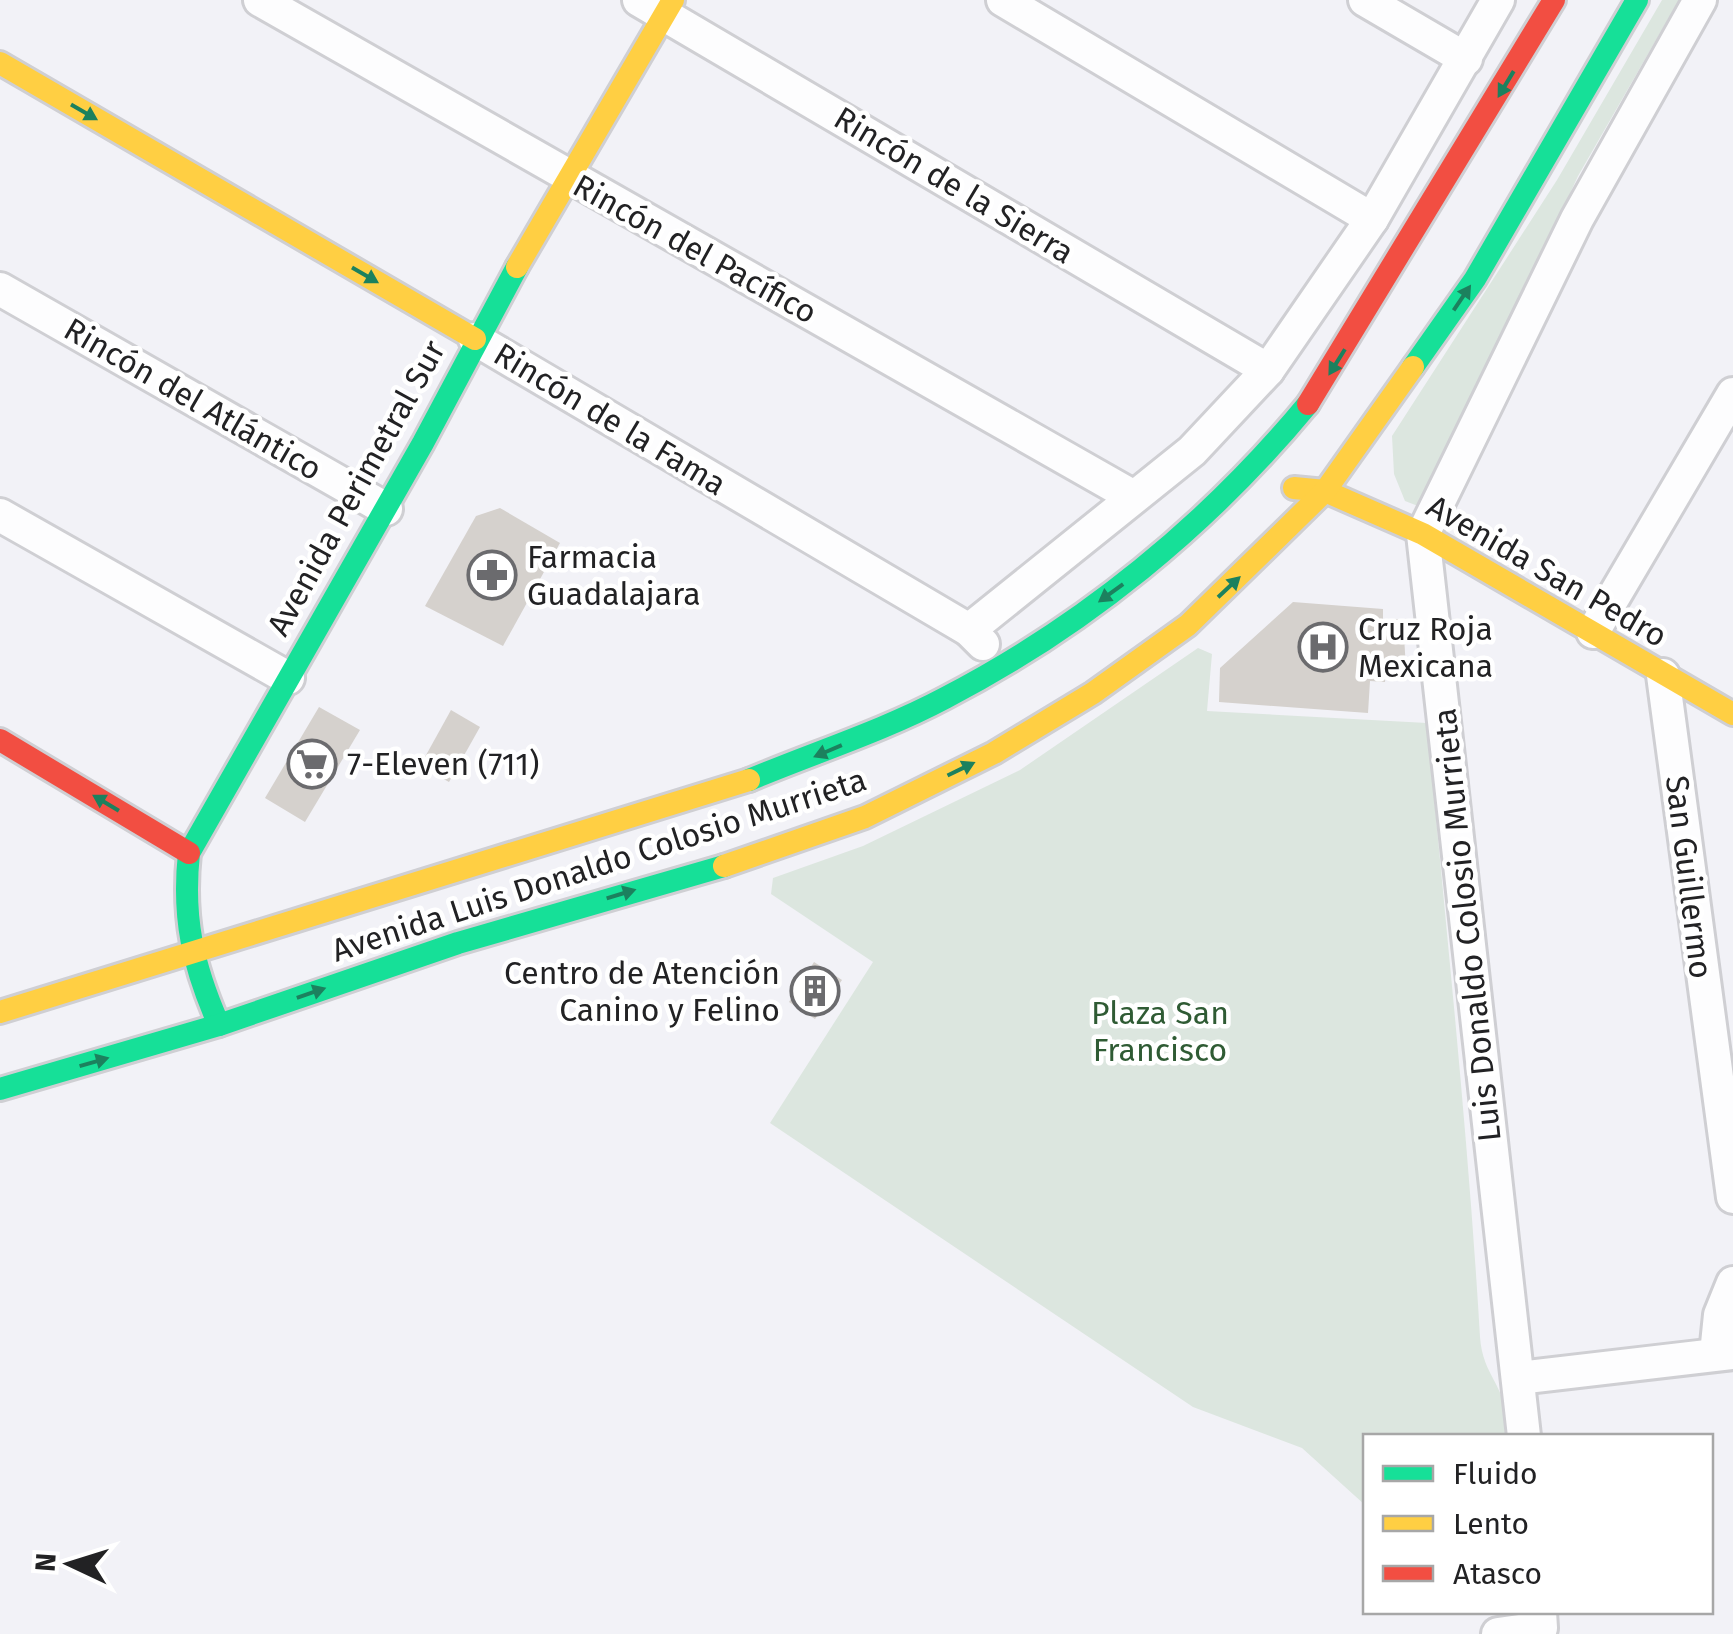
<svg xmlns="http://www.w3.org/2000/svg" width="1733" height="1634" viewBox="0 0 1733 1634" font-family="'Fira Sans',sans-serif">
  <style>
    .green { fill: #dce6df }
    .building { fill: #d5d1cd }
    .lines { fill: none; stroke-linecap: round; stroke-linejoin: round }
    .street-casing { stroke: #cfcfd3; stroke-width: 38 }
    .fast-casing { stroke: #cfcfd3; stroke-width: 28 }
    .slow-casing { stroke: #cfcfd3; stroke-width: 28 }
    .jam-casing { stroke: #cfcfd3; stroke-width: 28 }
    .street { stroke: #fdfdfe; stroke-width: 32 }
    .fast { stroke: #16e098; stroke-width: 22 }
    .slow { stroke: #ffcf43; stroke-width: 22 }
    .jam { stroke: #f24e42; stroke-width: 22 }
    .oneway { fill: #1c815e }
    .labels { text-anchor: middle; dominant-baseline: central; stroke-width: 9; stroke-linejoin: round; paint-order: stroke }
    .street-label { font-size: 32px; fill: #222224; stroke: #fff }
    .poi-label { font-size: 32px; fill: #222224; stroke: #fff; text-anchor: start }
    .park-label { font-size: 32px; fill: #2f5b34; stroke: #fff }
  </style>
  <rect width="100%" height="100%" fill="#f2f2f7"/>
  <g class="green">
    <polygon points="1662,0 1679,0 1578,176 1433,491 1418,506 1405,501 1394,474 1392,436 1557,180"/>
    <path d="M1198,648L1212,654L1207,711L1427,723C1446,928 1468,1132 1480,1337C1483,1381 1511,1385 1505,1436H1366L1365,1505L1302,1448L1193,1407L770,1123L873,962L771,894L773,878L863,846L1020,770Z"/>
  </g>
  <g class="building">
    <polygon points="500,508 560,543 503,646 425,606 476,516"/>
    <polygon points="1293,602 1383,609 1383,619 1403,619 1406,669 1386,669 1385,682 1370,681 1368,713 1219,702 1220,668"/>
    <polygon points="319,707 360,730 305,822 265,798"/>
    <polygon points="451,710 480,727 449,782 420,766"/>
    <polygon points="814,962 842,980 815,1019 789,1002"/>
  </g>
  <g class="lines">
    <g class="street-casing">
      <g id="street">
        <polyline points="260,0 1132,496"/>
        <polyline points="639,0 1268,370"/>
        <polyline points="1003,0 1372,219"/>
        <polyline points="1365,0 1466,59"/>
        <polyline points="0,289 386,509"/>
        <polyline points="475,339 969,630 983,644"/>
        <polyline points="0,515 288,678"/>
        <polyline points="969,630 1192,451 1268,370 1372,219 1498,0"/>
        <polyline points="1593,632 1733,394"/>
        <polyline points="1663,675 1733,1197"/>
        <polyline points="1716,1354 1720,1315 1733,1283"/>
        <polyline points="1519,1378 1733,1353"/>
        <polyline points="1524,1436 1423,534 1577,219 1700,0"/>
        <polyline points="1498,1634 1541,1628 1540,1612"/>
      </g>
    </g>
    <g class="fast-casing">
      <g id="fast">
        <polyline points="1413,367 1475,279 1637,0"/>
        <path d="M749,780C813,753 883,731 945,698C1084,626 1208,525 1308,404"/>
        <path d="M219,1025C193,966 182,918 189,853L423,443L517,267"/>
        <polyline points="0,1089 219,1025 458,943 724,866"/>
      </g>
    </g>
    <g class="slow-casing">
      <g id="slow">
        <polyline points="0,63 475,339"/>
        <polyline points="517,267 673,0"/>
        <polyline points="1294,488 1325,491 1423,534 1733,714"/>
        <polyline points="724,866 865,817 994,753 1093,693 1188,625 1325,491 1413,367"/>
        <polyline points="0,1012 749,780"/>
      </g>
    </g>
    <g class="jam-casing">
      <g id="jam">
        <polyline points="1308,404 1554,0"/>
        <polyline points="0,740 189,853"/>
      </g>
    </g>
    <use href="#street" class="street"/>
    <use href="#fast" class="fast"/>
    <use href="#slow" class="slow"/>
    <use href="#jam" class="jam"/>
  </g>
  <defs><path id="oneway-solid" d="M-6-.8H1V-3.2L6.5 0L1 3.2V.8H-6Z" transform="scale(2.5)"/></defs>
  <g class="oneway">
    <use href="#oneway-solid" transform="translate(1506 84) rotate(121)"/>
    <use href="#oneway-solid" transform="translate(84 112) rotate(30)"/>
    <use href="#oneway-solid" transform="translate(365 275) rotate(30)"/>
    <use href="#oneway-solid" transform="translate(1462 298) rotate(-56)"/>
    <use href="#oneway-solid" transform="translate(1337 362) rotate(122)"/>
    <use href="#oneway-solid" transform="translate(1229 587) rotate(-43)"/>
    <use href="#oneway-solid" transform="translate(1111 593) rotate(144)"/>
    <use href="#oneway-solid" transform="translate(828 751) rotate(157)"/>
    <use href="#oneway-solid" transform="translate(961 769) rotate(-26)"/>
    <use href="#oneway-solid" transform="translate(106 803) rotate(-149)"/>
    <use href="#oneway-solid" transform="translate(621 894) rotate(-17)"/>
    <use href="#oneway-solid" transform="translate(311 993) rotate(-19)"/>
    <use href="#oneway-solid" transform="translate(94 1062) rotate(-16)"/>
  </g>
  <defs>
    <g id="pharmacy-ring" transform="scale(2.5)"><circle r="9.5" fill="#fff" stroke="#6b6b6e" stroke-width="1.5"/><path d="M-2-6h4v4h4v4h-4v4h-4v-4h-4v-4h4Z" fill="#6b6b6e"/></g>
    <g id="hospital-ring" transform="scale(2.5)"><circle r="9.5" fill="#fff" stroke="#6b6b6e" stroke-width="1.5"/><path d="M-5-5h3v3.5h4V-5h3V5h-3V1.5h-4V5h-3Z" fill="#6b6b6e"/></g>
    <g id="supermarket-ring" transform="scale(2.5)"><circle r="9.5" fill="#fff" stroke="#6b6b6e" stroke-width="1.5"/><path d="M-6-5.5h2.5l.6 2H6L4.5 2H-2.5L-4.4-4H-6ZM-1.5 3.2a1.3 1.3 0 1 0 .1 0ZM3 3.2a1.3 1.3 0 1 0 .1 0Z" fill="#6b6b6e"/></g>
    <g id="building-ring" transform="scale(2.5)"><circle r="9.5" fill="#fff" stroke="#6b6b6e" stroke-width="1.5"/><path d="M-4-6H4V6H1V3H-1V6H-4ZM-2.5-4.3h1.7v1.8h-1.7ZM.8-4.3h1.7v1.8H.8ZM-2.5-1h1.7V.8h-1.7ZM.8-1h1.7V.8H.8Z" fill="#6b6b6e"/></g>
  </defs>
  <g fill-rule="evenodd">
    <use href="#pharmacy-ring" x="492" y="575"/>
    <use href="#hospital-ring" x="1323" y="647"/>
    <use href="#supermarket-ring" x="312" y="764"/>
    <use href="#building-ring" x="815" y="991"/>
  </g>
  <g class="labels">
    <g class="street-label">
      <text transform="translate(954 185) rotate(31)">Rincón de la Sierra</text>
      <text transform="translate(695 249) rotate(29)">Rincón del Pacífico</text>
      <text transform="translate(193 399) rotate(30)">Rincón del Atlántico</text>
      <text transform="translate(610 419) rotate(31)">Rincón de la Fama</text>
      <text transform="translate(356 488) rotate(-61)">Avenida Perimetral Sur</text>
      <text transform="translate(1547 571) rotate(30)">Avenida San Pedro</text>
      <text transform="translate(599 865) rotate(-18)">Avenida Luis Donaldo Colosio Murrieta</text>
      <text transform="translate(1689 877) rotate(83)">San Guillermo</text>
      <text transform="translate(1467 925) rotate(-96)">Luis Donaldo Colosio Murrieta</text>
    </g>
    <g class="poi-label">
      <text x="527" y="557">Farmacia<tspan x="527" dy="37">Guadalajara</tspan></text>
      <text x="1358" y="629">Cruz Roja<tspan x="1358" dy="37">Mexicana</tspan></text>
      <text x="347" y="764">7-Eleven (711)</text>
      <text x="780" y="973" text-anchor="end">Centro de Atención<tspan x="780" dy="37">Canino y Felino</tspan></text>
    </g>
    <g class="park-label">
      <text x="1160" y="1013">Plaza San<tspan x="1160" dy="37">Francisco</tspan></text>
    </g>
  </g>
  <rect x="1363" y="1434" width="350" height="180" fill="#ffffff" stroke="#a7a7a7" stroke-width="2.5"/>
  <rect x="1383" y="1466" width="50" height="15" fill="#16e098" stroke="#a7a7a7" stroke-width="2.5"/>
  <text x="1453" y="1484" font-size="30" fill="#222224">Fluido</text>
  <rect x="1383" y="1516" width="50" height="15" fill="#ffcf43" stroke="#a7a7a7" stroke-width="2.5"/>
  <text x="1453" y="1534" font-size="30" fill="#222224">Lento</text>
  <rect x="1383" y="1566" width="50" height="15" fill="#f24e42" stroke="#a7a7a7" stroke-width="2.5"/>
  <text x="1453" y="1584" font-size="30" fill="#222224">Atasco</text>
  <g transform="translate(70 1564) rotate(274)" stroke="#ffffff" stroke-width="8" paint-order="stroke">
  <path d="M0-8L18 38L0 25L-18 38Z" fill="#222224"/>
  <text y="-15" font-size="28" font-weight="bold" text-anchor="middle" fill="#222224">N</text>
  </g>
</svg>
